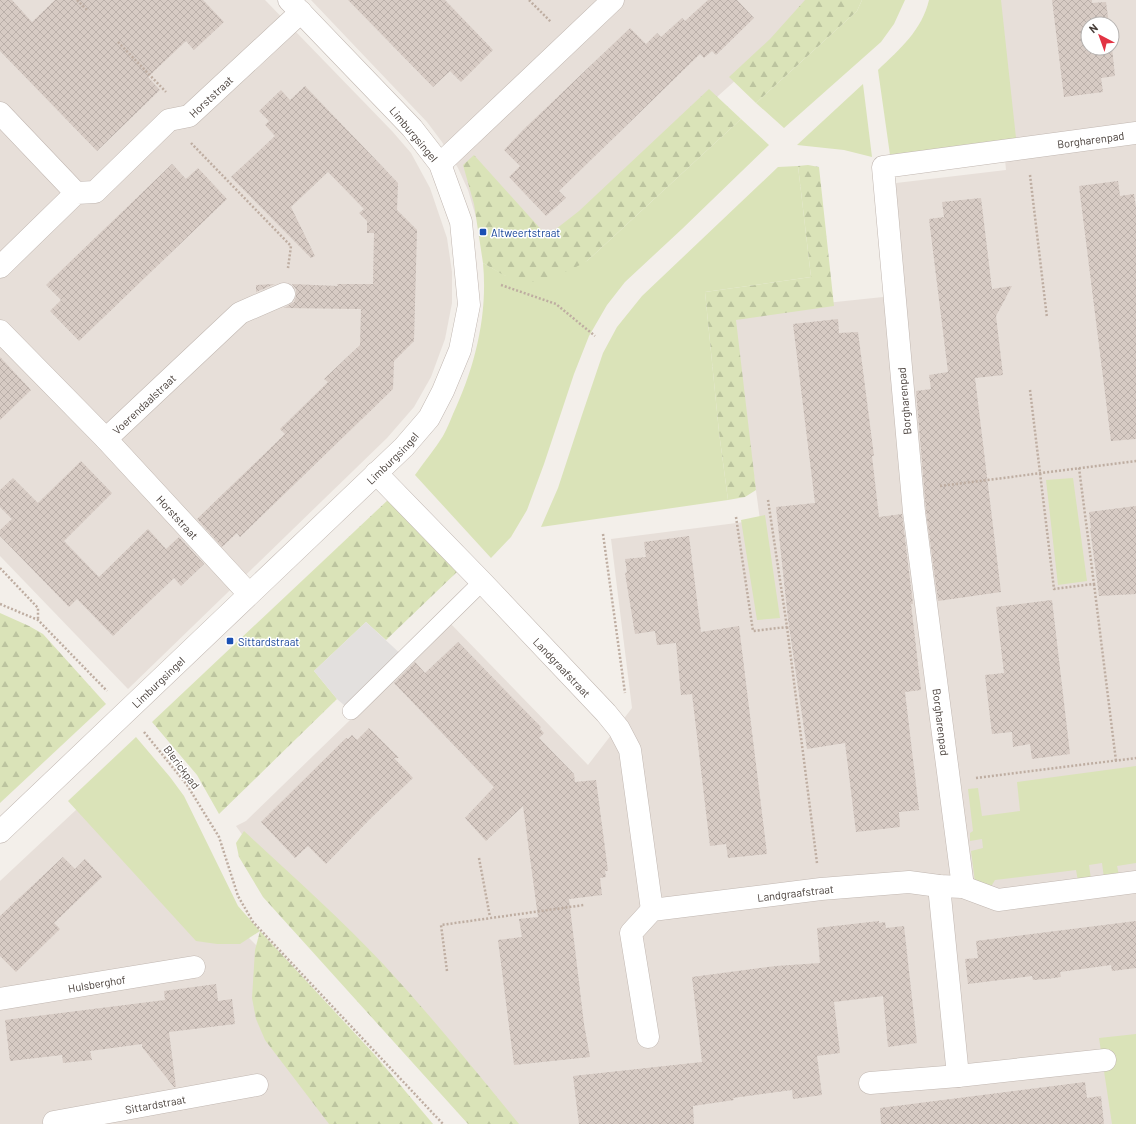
<svg xmlns="http://www.w3.org/2000/svg" width="1136" height="1124" viewBox="0 0 1136 1124" font-family="Barlow,sans-serif">
  <style>
    .residential { fill: #e7dfd9; fill-rule: evenodd }
    .green { fill: #dae3b8 }
    .forest { fill: url(#forest-firs) }
    .parking { fill: #e3e0de }
    .building { fill: url(#building-cross-hatch) }
    .lines { fill: none; stroke-linecap: round; stroke-linejoin: round }
    .lane-casing { stroke: #c1b7b1; stroke-width: 18 }
    .street-casing { stroke: #c1b7b1; stroke-width: 23 }
    .path { stroke: #beada1; stroke-width: 2.5; stroke-dasharray: 2 2; stroke-linecap: butt }
    .lane { stroke: #fff; stroke-width: 17 }
    .street { stroke: #fff; stroke-width: 22 }
    .transit-dot { fill: #1a4fb4; stroke: #fff; stroke-width: 1.5 }
    .labels { text-anchor: middle; dominant-baseline: central; stroke-width: 3; stroke-linejoin: round; paint-order: stroke }
    .street-label { font-size: 11px; fill: #473e39; stroke: #fff }
    .transit-label { font-size: 11px; fill: #164399; stroke: #fff; text-anchor: start }
  </style>
  <defs>
    <pattern id="forest-firs" width="22" height="20" patternUnits="userSpaceOnUse"><rect width="22" height="20" fill="#dae3b8"/><path d="M5 1l3.5 6h-7zM16 11l3.5 6h-7z" fill="#bcc49f"/></pattern>
    <pattern id="building-cross-hatch" width="8" height="8" patternUnits="userSpaceOnUse"><rect width="8" height="8" fill="#d7cbc4"/><path d="M0 0l8 8M0 8l8-8" fill="none" stroke="#baafa9"/></pattern>
  </defs>
  <rect width="100%" height="100%" fill="#f3efea"/>
  <g class="residential">
    <polygon points="0,0 265,0 392,131 411,153 430,188 447,238 452,272 452,303 445,339 431,377 414,407 387,438 128,689 0,556"/>
    <polygon points="311,0 815,0 746,71 524,269 476,217 468,190 458,168 442,142 427,122"/>
    <path d="M991,0H1136V1124H508L246,840L236,826L246,821L450,623L588,765L632,708L611,539L760,520L732,313L902,295L890,194L896,183L1006,170ZM1088,24H1112V48H1088Z"/>
    <polygon points="77,809 246,935 260,949 334,1124 0,1124 0,881"/>
  </g>
  <g class="green">
    <polygon points="862,0 905,0 894,24 881,42 784,128 756,103 857,11"/>
    <path d="M929,0H1001L1016,138L890,155L878,70C900,49 922,30 929,0Z"/>
    <polygon points="863,84 872,157 844,150 797,145"/>
    <path d="M741,119L769,145L682,229L625,282L607,305L589,336L574,374L544,464L527,510L511,537L491,558L415,475C424,462 435,449 443,436C447,429 450,421 453,414C475,367 488,315 483,263L506,276L587,261Z"/>
    <polygon points="798,166 811,277 705,292 719,432 728,500 541,527 558,488 582,415 603,353 617,327 642,296 778,167"/>
    <polygon points="1073,478 1087,581 1058,585 1046,480"/>
    <polygon points="765,515 780,618 757,620 741,520"/>
    <polygon points="136,737 170,777 184,796 238,906 260,931 240,944 217,944 196,941 68,801"/>
    <polygon points="1136,766 1136,863 1117,866 1119,875 1104,878 1102,863 1089,865 1091,879 1078,881 1076,870 995,880 989,890 975,882 971,851 983,848 982,839 970,841 970,833 973,831 968,789 978,788 982,816 1020,811 1017,782"/>
    <polygon points="1136,1034 1136,1124 1112,1124 1099,1038"/>
  </g>
  <g class="forest">
    <polygon points="805,0 862,0 857,11 756,103 729,77 770,39"/>
    <path d="M709,89L741,119L587,261C572,270 540,285 522,282C508,279 495,270 483,263L474,204L463,165L474,155L547,236L579,211Z"/>
    <polygon points="808,165 819,167 834,306 736,320 756,490 745,497 728,500 719,432 705,292 811,277 798,166"/>
    <polygon points="390,498 458,571 386,640 366,622 314,671 337,699 219,814 197,775 152,722"/>
    <polygon points="0,613 29,626 43,634 106,704 0,803"/>
    <path d="M244,831C291,875 340,918 384,965C431,1016 475,1070 519,1124H468L263,897L239,857L236,843Z"/>
    <polygon points="260,931 374,1054 433,1124 329,1124 265,1040 256,1019 252,998 255,950"/>
  </g>
  <polygon class="parking" points="366,622 404,657 351,711 337,699 314,671"/>
  <g class="building">
    <polygon points="0,0 12,0 32,22 55,0 203,0 224,22 194,50 186,41 148,77 160,90 97,151 0,51"/>
    <polygon points="348,0 445,0 493,50 461,82 450,71 433,87"/>
    <polygon points="708,0 737,0 754,18 716,55 712,51 704,58 700,54 559,191 566,198 546,216 509,177 520,166 504,150 524,129 630,28 646,44 657,33 661,37 682,18 685,21"/>
    <polygon points="1052,0 1092,0 1092,3 1106,2 1109,24 1088,24 1088,48 1112,48 1115,76 1101,78 1103,92 1064,97"/>
    <polygon points="305,86 398,183 397,210 417,230 414,341 394,361 393,389 240,537 237,533 222,547 197,519 285,434 280,429 328,382 324,379 360,345 361,309 284,308 294,302 296,296 296,289 292,284 338,286 337,284 373,284 374,233 367,233 367,221 359,213 364,209 328,172 291,207 315,256 311,258 231,177 275,136 265,125 269,121 259,111 281,90 290,100"/>
    <polygon points="172,164 186,179 198,168 227,199 79,341 50,311 61,300 46,285"/>
    <polygon points="1118,181 1120,196 1134,194 1136,208 1136,439 1111,441 1079,186"/>
    <polygon points="981,198 992,289 1012,286 996,316 1003,375 975,378 1001,592 938,601 926,511 916,391 931,389 929,375 948,372 929,219 944,217 942,202"/>
    <polygon points="275,284 256,292 256,285"/>
    <polygon points="838,319 839,333 858,332 874,456 872,456 879,517 902,514 913,604 911,604 921,690 905,692 919,810 899,812 900,827 856,832 845,743 807,749 788,619 776,507 815,503 793,324"/>
    <polygon points="0,357 31,390 0,420"/>
    <polygon points="81,461 112,493 64,541 99,577 148,529 166,549 179,537 204,564 181,586 174,578 113,636 77,599 69,607 0,536 0,530 12,519 0,507 0,490 13,478 38,503"/>
    <polygon points="1136,506 1136,594 1099,596 1090,528 1091,528 1089,512"/>
    <polygon points="689,536 701,632 739,626 767,854 728,858 726,844 710,846 692,694 681,695 676,643 657,645 655,631 635,634 625,573 627,572 625,559 646,557 644,542"/>
    <polygon points="1052,600 1070,754 1032,759 1030,744 1013,747 1012,732 992,734 985,675 1004,673 996,607"/>
    <polygon points="458,642 541,727 540,729 544,733 539,738 574,774 575,782 596,780 608,871 605,871 606,877 600,878 602,895 569,899 584,1024 590,1057 514,1065 498,940 522,937 519,919 538,917 523,806 486,841 465,818 494,787 394,683 415,662 425,673"/>
    <polygon points="369,728 399,758 394,758 413,778 371,818 326,864 308,846 295,858 261,822 346,738 348,739 352,735 357,740"/>
    <polygon points="63,857 75,869 85,859 102,877 54,923 60,929 16,972 0,956 0,916"/>
    <polygon points="879,921 879,923 885,922 886,928 904,926 917,1043 888,1047 883,996 834,1002 840,1053 817,1056 822,1095 793,1099 792,1090 733,1098 734,1100 693,1106 694,1124 579,1124 573,1076 702,1062 692,977 776,966 820,963 817,928"/>
    <polygon points="1136,921 1136,968 1112,971 1111,965 1060,972 1061,977 1047,979 1033,980 1032,976 968,984 965,959 978,958 976,941"/>
    <polygon points="216,984 218,1001 232,999 235,1024 169,1032 176,1087 174,1087 142,1047 142,1044 90,1051 92,1060 63,1063 62,1055 10,1061 5,1020 165,1000 164,991"/>
    <polygon points="1085,1082 1087,1098 1101,1096 1104,1124 881,1124 880,1108"/>
  </g>
  <g class="lines">
    <g class="lane-casing">
      <polyline id="lane" points="351,711 482,582"/>
    </g>
    <g class="street-casing">
      <g id="street">
        <polyline points="0,113 76,193"/>
        <polyline points="440,164 613,0"/>
        <path id="s1" d="M0,267L76,193L95,192L169,120L189,116L301,12"/>
        <path id="s2" d="M0,331L106,439L240,313L284,294"/>
        <path id="s3" d="M106,439L249,594"/>
        <path id="s4" d="M376,473L482,582L606,713L619,729L630,750L652,910"/>
        <path id="s5" d="M0,832L404,447L429,418L443,391L460,350L469,305L461,222L440,164L412,128L289,0"/>
        <polyline points="939,886 958,1076"/>
        <path id="s6" d="M963,887L914,512L883,167L1136,133"/>
        <path id="s7" d="M0,999L194,967"/>
        <path id="s8" d="M648,1037L631,933L652,910L821,889L909,882L939,886L963,887L998,900L1136,882"/>
        <polyline points="870,1083 958,1076 1105,1060"/>
        <path id="s9" d="M54,1122L257,1085"/>
      </g>
    </g>
    <g class="path">
      <polyline points="77,0 87,10"/>
      <polyline points="529,0 551,22"/>
      <polyline points="118,42 166,92"/>
      <polyline points="191,143 291,246 288,268"/>
      <polyline points="1030,175 1047,318"/>
      <polyline points="501,285 556,304 595,336"/>
      <polyline points="1030,390 1054,589 1094,584 1079,468"/>
      <polyline points="940,486 1136,461"/>
      <polyline points="736,517 753,631 787,627 768,500"/>
      <polyline points="603,534 625,693"/>
      <polyline points="0,568 38,608 38,620"/>
      <polyline points="1094,584 1116,761"/>
      <polyline points="0,604 38,620 107,691"/>
      <polyline points="787,627 817,863"/>
      <polyline points="144,732 187,785 219,837 238,896 253,922 443,1124"/>
      <polyline points="976,778 1136,758"/>
      <polyline points="479,858 490,917"/>
      <polyline points="447,971 441,925 584,905"/>
    </g>
    <use href="#lane" class="lane"/>
    <use href="#street" class="street"/>
  </g>
  <g class="transit-dot">
    <rect x="479" y="228" width="8" height="8" rx="2"/>
    <rect x="226" y="637" width="8" height="8" rx="2"/>
  </g>
  <g class="labels">
    <g class="street-label">
      <text stroke="none"><textPath href="#s1" startOffset="278">Horststraat</textPath></text>
      <text transform="translate(414 134) rotate(50)">Limburgsingel</text>
      <text stroke="none"><textPath href="#s6" startOffset="934">Borgharenpad</textPath></text>
      <text transform="translate(904 401) rotate(-95)">Borgharenpad</text>
      <text stroke="none"><textPath href="#s2" startOffset="203">Voerendaalstraat</textPath></text>
      <text stroke="none"><textPath href="#s5" startOffset="542">Limburgsingel</textPath></text>
      <text stroke="none"><textPath href="#s3" startOffset="106">Horststraat</textPath></text>
      <text stroke="none"><textPath href="#s4" startOffset="269">Landgraafstraat</textPath></text>
      <text stroke="none"><textPath href="#s5" startOffset="218">Limburgsingel</textPath></text>
      <text transform="translate(941 722) rotate(83)">Borgharenpad</text>
      <text transform="translate(182 767) rotate(53)">Blerickpad</text>
      <text stroke="none"><textPath href="#s8" startOffset="281">Landgraafstraat</textPath></text>
      <text stroke="none"><textPath href="#s7" startOffset="98">Hulsberghof</textPath></text>
      <text stroke="none"><textPath href="#s9" startOffset="103">Sittardstraat</textPath></text>
    </g>
    <g class="transit-label">
      <text x="491" y="232">Altweertstraat</text>
      <text x="238" y="641">Sittardstraat</text>
    </g>
  </g>
  <g transform="translate(1100 36) rotate(319)"><circle r="19" fill="#ffffff" stroke="#b5b2b0"/>
  <path d="M0-3L7 15L0 10L-7 15Z" fill="#e23343"/>
  <text y="-6" font-size="11" font-weight="bold" text-anchor="middle" fill="#473e39">N</text>
  </g>
</svg>
